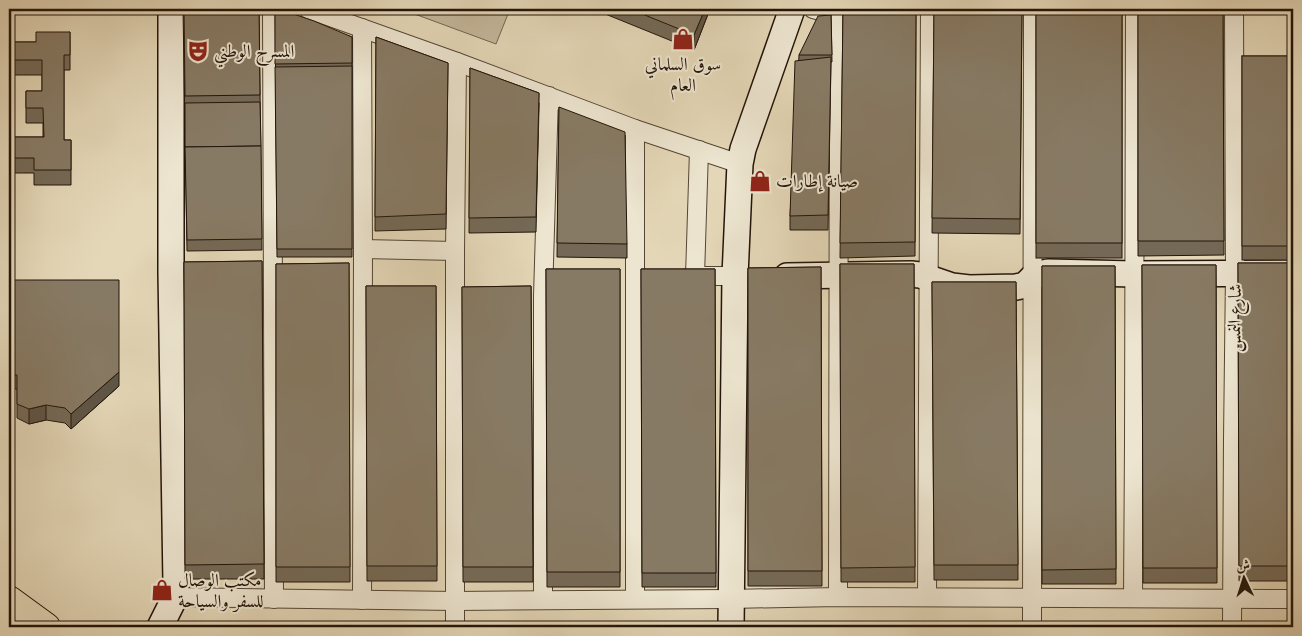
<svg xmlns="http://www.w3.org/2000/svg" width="1302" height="636" viewBox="0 0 1302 636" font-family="Cardo,Amiri,serif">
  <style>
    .green { fill: #c3b69a; stroke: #736652 }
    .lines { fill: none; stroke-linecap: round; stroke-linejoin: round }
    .street-casing { stroke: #534635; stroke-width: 20 }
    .secondary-casing { stroke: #23150a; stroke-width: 28 }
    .highway-casing { stroke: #23150a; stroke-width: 30 }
    .street { stroke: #ede5d0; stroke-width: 18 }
    .secondary { stroke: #ede5d0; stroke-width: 25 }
    .highway { stroke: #e4d7b7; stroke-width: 28 }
    .wall { fill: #746956; stroke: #23150a }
    .shaded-wall { fill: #5e5546; stroke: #23150a }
    .building { fill: #877a64; stroke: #23150a }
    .labels { text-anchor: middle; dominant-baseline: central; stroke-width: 4; stroke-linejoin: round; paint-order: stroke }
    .poi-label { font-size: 18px; fill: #23150a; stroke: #ede5d0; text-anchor: start }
    .street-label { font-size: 18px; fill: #23150a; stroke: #ede5d0 }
  </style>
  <rect width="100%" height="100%" fill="#e4d7b7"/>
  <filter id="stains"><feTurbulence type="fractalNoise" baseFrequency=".004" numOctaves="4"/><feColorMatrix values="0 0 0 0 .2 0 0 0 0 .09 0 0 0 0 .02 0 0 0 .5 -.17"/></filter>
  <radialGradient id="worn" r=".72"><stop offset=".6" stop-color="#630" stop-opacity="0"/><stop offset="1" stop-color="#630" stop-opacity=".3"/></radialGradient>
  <polygon class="green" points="401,9 510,9 496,44"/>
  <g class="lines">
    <g class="street-casing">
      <g id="street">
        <polyline points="272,9 274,599"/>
        <polyline points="308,9 457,62 635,129 740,164"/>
        <path d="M813,9C825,13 837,15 849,15"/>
        <polyline points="363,249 455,251"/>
        <polyline points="691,276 735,276"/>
        <polyline points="695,276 699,150"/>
        <polyline points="175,597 455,601 730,599 838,597 1293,599"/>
        <polyline points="838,597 839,15"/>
        <polyline points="927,597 930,9"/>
        <polyline points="1133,598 1134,443 1135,9"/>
        <polyline points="635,599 635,129"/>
        <polyline points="362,600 363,249 362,28"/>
        <polyline points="543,600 543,296 549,96"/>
        <polyline points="455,627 455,251 457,62"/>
        <polyline points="1032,627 1033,9"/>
        <polyline points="1232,627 1233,439 1235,273 1234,9"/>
      </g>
    </g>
    <g class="secondary-casing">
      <g id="secondary">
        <polyline points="787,276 911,274 920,275 952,286 969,288 1016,287 1025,285 1033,277 1040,274 1048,272 1134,274 1293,273"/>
        <polyline points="160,627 175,597 176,584 171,272 171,9"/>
        <polyline points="731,627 735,276 740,164 743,149 792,9"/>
      </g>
    </g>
    <g class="highway-casing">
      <g id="highway">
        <polyline points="9,600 46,627"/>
        <polyline points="9,626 10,627"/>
      </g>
    </g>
    <use href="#street" class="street"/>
    <use href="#secondary" class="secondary"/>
    <use href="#highway" class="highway"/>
  </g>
  <g class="wall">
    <polygon points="183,9 259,9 262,250 187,251"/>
    <polygon points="275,9 352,37 352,257 277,257"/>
    <polygon points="593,9 710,9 694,50"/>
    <polygon points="843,9 916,9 915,256 840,258"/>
    <polygon points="934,9 1022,9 1020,234 932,233"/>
    <rect x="1036" y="9" width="86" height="249"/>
    <polygon points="1138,9 1223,9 1224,255 1138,256"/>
    <polygon points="831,15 832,62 831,62 828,230 790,230 790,216 799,55"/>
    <polygon points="70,32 70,70 64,70 64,140 71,140 71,185 34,185 34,173 9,173 9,137 43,137 43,123 26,123 26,91 42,91 42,75 9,75 9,42 36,42"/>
    <polygon points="376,37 448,63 446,229 375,231"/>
    <rect x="1242" y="56" width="51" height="204"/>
    <polygon points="470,68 539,93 536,232 469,233"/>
    <polygon points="559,107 627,244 627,258 557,257"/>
    <polygon points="262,261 264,579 185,579 184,262"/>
    <polygon points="349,263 350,582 276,582 276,264"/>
    <polygon points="1238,263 1293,263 1293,581 1239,581"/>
    <polygon points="840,264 914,264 915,582 841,582"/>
    <polygon points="1142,265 1216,265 1217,583 1143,583"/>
    <polygon points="1042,266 1115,266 1116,584 1042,584"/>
    <polygon points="821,267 822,586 748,586 748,268"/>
    <polygon points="546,269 620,269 620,587 547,587"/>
    <polygon points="641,269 715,269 716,587 642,587"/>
    <polygon points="9,280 119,386 71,429 65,423 46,420 29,424 17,418 17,389 9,389"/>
    <polygon points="932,282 1016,282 1018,580 934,580"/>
    <polygon points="366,286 436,286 437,581 367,581"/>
    <polygon points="531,286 533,582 463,582 462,287"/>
  </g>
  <g class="shaded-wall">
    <polygon points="705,9 710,9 694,50 694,35"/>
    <polygon points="119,372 119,386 71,429 71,414"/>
    <polygon points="46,405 46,420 29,424 29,409"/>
  </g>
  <g class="building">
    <polygon points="184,9 259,9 260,95 185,96"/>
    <polygon points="275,9 279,9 314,21 352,37 352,63 275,64"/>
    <polygon points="630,9 705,9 694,35"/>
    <polygon points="843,9 916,9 915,242 840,243"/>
    <polygon points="934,9 1022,9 1020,219 932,218"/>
    <rect x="1036" y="9" width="86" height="234"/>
    <polygon points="1138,9 1223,9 1224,241 1138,241"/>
    <polygon points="831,15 832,55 799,55 818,16"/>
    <polygon points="36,32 70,32 70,55 64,55 64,140 71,140 71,170 34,170 34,158 9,158 9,137 44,137 43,108 26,108 26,91 42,91 42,60 9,60 9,42 36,42"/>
    <polygon points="376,37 448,63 446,214 375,217"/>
    <rect x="1242" y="56" width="51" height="190"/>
    <polygon points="831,57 828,215 790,216 795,61"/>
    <polygon points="352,66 352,249 277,249 275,67"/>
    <polygon points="470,68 539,93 536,217 469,218"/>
    <polygon points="260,102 261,146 185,147 185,150 185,103"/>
    <polygon points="559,107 625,132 627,244 557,243"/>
    <polygon points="261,146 262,239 187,240 185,147"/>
    <polygon points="262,261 264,564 185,565 184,262"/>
    <polygon points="349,263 350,567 276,567 276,264"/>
    <polygon points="1238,263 1293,263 1293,566 1239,566"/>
    <polygon points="840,264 914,264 915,567 841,568"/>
    <polygon points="1142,265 1216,265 1217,568 1143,568"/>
    <polygon points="1042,266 1115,266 1116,569 1042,570"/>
    <polygon points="821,267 822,571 748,571 748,268"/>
    <polygon points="546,269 620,269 620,572 547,572"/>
    <polygon points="641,269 715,269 716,573 642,573"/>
    <polygon points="9,280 119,280 119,372 71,414 65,408 46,405 29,409 17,404 17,375 9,375"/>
    <polygon points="932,282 1016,282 1018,565 934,565"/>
    <polygon points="366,286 436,286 437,566 367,566"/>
    <polygon points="531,286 533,567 463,567 462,287"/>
  </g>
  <defs>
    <g id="shop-bare" transform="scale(1.725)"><path d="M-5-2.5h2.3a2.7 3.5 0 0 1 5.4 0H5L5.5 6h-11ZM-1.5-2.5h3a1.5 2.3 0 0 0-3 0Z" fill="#8f2418" stroke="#ede5d0" stroke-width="2.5" paint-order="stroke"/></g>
    <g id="theatre-bare" transform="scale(1.725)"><path d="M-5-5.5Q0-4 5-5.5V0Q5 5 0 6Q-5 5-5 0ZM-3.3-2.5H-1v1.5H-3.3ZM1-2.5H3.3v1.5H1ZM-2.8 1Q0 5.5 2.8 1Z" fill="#8f2418" stroke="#ede5d0" stroke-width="2.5" paint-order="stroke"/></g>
  </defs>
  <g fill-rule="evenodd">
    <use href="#shop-bare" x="683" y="39"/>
    <use href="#theatre-bare" x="198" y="51"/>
    <use href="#shop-bare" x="760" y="181"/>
    <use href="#shop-bare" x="162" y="590"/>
  </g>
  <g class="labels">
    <g class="poi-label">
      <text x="214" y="51">المسرح الوطني</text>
      <text x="683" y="64" text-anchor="middle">سوق السلماني<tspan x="683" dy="21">العام</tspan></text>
      <text x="776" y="181">صيانة إطارات</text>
      <text x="178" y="580">مكتب الوصال<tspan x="178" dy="21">للسفر والسياحة</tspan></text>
    </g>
    <g class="street-label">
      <text transform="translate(1235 318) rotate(-89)">شارع النمس</text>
    </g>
  </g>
  <rect width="1302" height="636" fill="none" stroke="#e4d7b7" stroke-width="30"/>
  <rect x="10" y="10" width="1282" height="616" fill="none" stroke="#23150a" stroke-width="2.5"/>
  <rect x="15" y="15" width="1272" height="606" fill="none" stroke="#23150a"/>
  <g transform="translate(1244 578) rotate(356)" stroke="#ede5d0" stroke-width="4" paint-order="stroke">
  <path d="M0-4L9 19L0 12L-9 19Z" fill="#23150a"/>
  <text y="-8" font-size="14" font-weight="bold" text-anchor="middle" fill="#23150a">ش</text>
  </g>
  <rect width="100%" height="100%" filter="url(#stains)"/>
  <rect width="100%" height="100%" fill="url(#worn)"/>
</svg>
